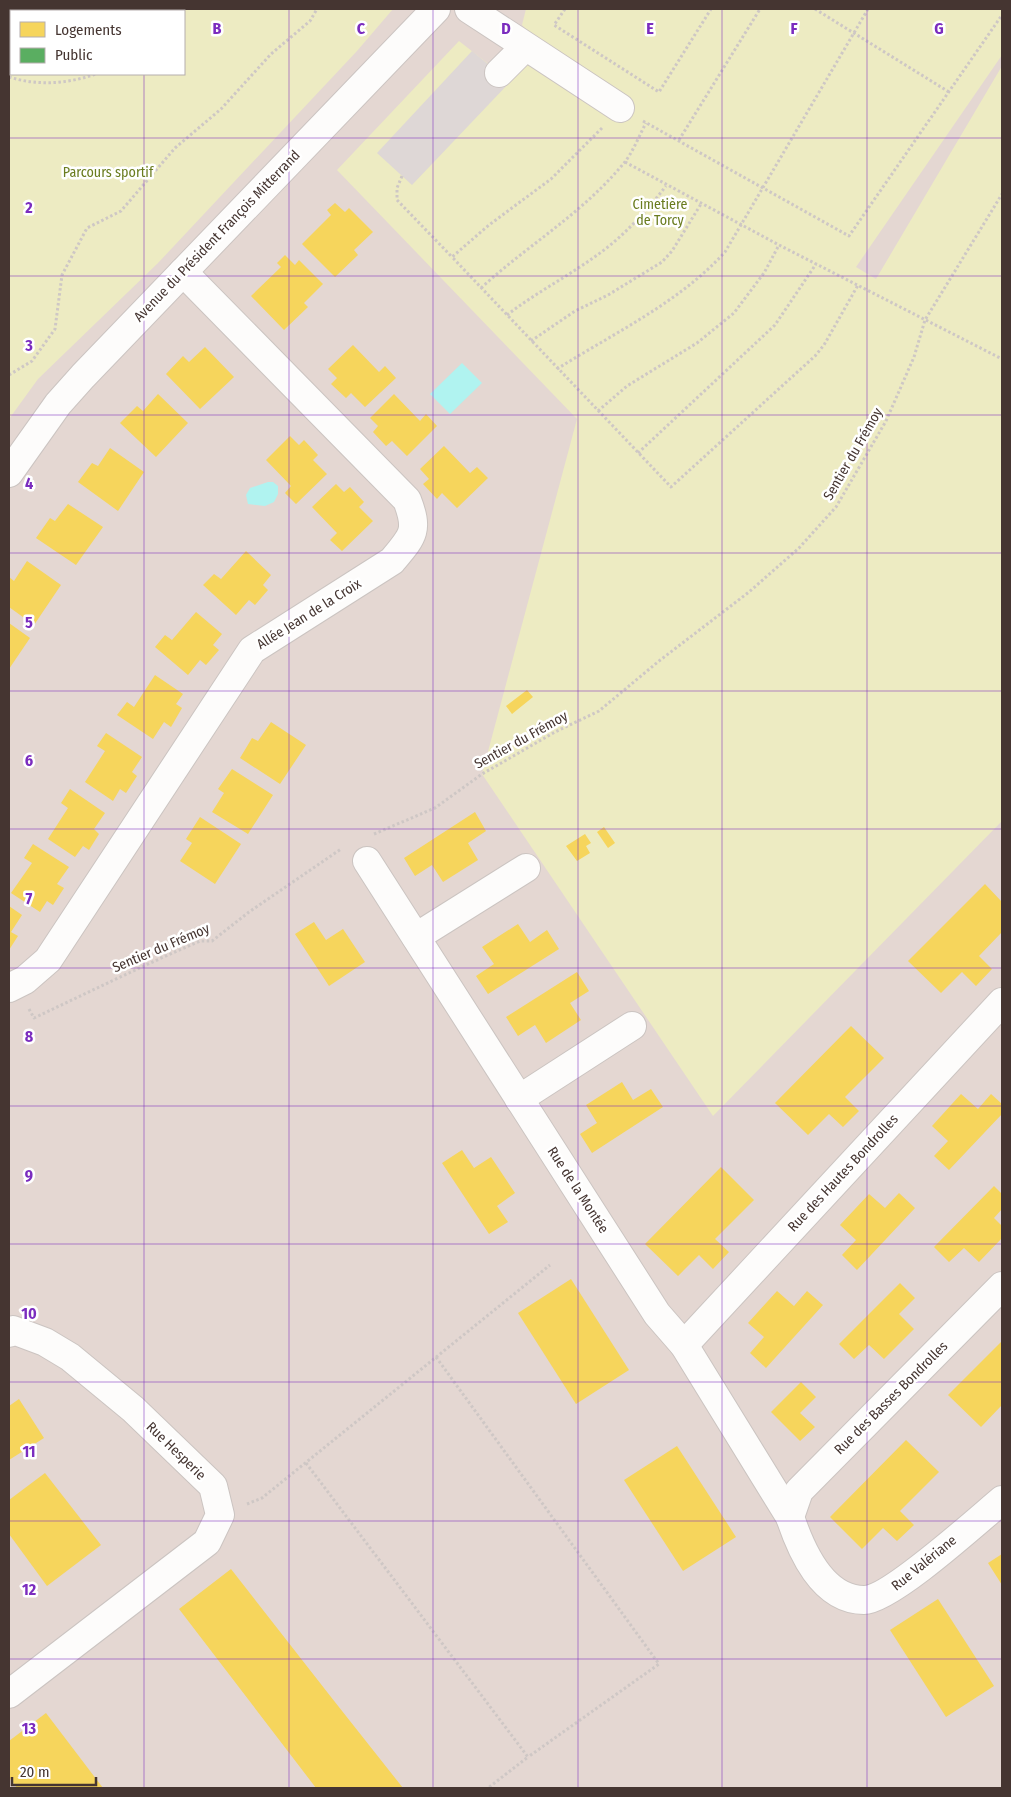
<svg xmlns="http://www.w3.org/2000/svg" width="1011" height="1797" viewBox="0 0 1011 1797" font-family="'Fira Sans Condensed',sans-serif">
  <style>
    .residential { fill: #e4d7d2; fill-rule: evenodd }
    .green { fill: #edebc2; fill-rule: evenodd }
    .parking { fill: #ded7d6 }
    .water { fill: #b0f3f0 }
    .homes { fill: #f6d55c }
    .public { fill: #5aae61 }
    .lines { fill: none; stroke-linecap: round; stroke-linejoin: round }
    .minor-casing { stroke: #cbc4c1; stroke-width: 30 }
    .path { stroke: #cec7c5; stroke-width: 3; stroke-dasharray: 2.5 2.5; stroke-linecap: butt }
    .minor { stroke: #fdfcfb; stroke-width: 28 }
    .grid { fill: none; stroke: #7b2cbf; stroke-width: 1; stroke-opacity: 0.55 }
    .labels { text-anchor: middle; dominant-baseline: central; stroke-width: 5; stroke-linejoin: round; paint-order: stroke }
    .park-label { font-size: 14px; fill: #6a7c1f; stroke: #fff }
    .street-label { font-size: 14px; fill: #453531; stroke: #fff }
    .grid-label { font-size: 16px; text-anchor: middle; font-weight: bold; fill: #7b2cbf; stroke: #fff; stroke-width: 5; stroke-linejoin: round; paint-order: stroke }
  </style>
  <rect width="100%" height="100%" fill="#efe8e5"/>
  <path class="residential" d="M9,9H1002V1788H9ZM11,11H184V74H11Z"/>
  <g class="green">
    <path d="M9,9H393L357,51L158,263L38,379L9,419ZM11,11H184V74H11Z"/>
    <polygon points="526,9 1002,9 1002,55 856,267 876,279 1002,66 1002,821 713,1116 482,774 577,419 337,170 459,41 491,66 527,30 522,25"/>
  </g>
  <polygon class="parking" points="472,51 510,82 412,185 377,153"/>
  <g class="water">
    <polygon points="462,363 482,383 450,414 430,394"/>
    <polygon points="268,482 273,482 278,486 278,494 274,502 265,506 248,504 246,495 250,488"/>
  </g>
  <g class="homes">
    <polygon points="335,203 345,212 349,208 373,232 354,250 358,255 335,277 302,244 331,215 327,210"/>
    <polygon points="285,255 295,265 299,260 323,284 304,303 308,307 284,330 251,296 281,267 277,263"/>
    <polygon points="353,345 379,372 385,366 396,378 365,407 351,393 346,398 331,384 337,378 328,369"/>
    <polygon points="205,347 234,377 200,409 166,374 183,356 189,362"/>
    <polygon points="158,394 188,423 156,457 120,423 137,406 143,411"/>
    <polygon points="394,394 420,421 426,414 437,426 407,456 392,441 386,446 373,432 378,426 370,418"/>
    <polygon points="290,436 299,445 304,440 318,455 313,460 327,474 296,504 285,493 291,486 266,460"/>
    <polygon points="444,446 470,473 477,467 488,478 457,508 442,493 437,499 423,484 429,479 420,469"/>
    <polygon points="110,448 144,472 118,511 78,482 92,463 98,466"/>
    <polygon points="336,484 344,492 350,487 364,502 359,507 373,521 342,551 330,540 337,533 312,507"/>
    <polygon points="68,504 103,527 76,565 36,538 50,518 55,521"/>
    <polygon points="246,551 271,575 263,585 268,590 255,605 249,600 236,615 203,585 214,574 221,579"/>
    <polygon points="27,561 61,585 34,625 9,607 9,577 14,581"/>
    <polygon points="196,612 222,634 213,645 219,650 206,665 200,660 188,675 155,647 165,635 172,640"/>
    <polygon points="9,623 30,638 9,669"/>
    <polygon points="155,675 183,694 176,704 182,708 171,727 164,722 153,739 117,715 127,702 134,707"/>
    <polygon points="527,690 533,697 512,714 506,706"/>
    <polygon points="271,722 306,745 280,784 240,758 252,738 258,741"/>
    <polygon points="106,733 142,757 132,772 137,776 126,793 120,789 113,801 85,782 105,751 97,746"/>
    <polygon points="232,769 273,795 248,834 212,812 224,793 218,789"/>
    <polygon points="70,789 105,813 94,829 99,834 89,850 83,846 75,857 48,839 68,808 61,803"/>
    <polygon points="475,812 486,831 468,843 478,860 443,882 432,865 415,876 404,858"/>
    <polygon points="200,817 241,844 215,884 180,861 192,843 186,839"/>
    <polygon points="604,827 615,843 608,848 597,832"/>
    <polygon points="585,834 591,843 586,846 590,853 577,861 566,846"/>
    <polygon points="33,844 69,867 57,884 64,888 53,905 47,901 40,912 11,893 32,863 24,858"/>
    <polygon points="985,884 1002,902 1002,932 979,956 992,969 976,986 962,972 941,993 908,961"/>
    <polygon points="9,906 22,915 11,932 18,936 9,950"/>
    <polygon points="314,922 326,940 343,929 365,962 329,986 295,934"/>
    <polygon points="518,924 530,942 547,930 559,949 488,994 476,976 494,964 482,947"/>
    <polygon points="577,972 589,991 570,1003 581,1020 546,1043 535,1025 518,1036 506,1017"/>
    <polygon points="851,1026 884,1058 845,1097 859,1111 843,1127 829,1114 808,1135 775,1103"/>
    <polygon points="622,1082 633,1100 651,1089 663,1107 592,1153 580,1134 597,1123 586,1105"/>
    <polygon points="961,1094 978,1109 991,1094 1002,1104 1002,1114 949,1170 934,1156 948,1141 932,1126"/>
    <polygon points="462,1150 474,1168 491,1157 515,1193 497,1206 508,1222 489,1234 442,1163"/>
    <polygon points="721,1167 754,1200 715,1239 729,1252 713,1269 699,1255 678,1276 645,1244"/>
    <polygon points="994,1186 1002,1194 1002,1209 994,1218 1002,1226 1002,1238 979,1262 964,1248 949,1262 934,1247"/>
    <polygon points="899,1193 915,1208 857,1270 842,1255 856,1240 840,1225 869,1194 885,1208"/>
    <polygon points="571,1279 629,1370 576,1404 518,1313"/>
    <polygon points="900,1283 915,1298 899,1314 914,1329 884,1359 869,1345 854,1359 839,1344"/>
    <polygon points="777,1291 794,1306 807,1291 823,1305 766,1368 750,1353 764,1337 748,1323"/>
    <polygon points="1002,1341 1002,1405 981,1427 948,1395"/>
    <polygon points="801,1382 816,1397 800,1413 815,1427 800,1441 771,1412"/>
    <polygon points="19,1399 44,1438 9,1460 9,1406"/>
    <polygon points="906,1440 939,1472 900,1511 914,1525 897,1541 883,1528 862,1549 830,1517"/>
    <polygon points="677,1446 736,1537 683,1571 624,1480"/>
    <polygon points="45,1473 101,1545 47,1586 9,1534 9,1500"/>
    <polygon points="1002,1554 1002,1585 988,1563"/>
    <polygon points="231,1569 331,1697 403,1788 316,1788 179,1609"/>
    <polygon points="938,1599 994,1686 946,1717 890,1630"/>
    <polygon points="46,1713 103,1788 17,1788 9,1777 9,1741"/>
  </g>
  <polygon class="public" points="9,9 50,9 49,11 11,11 11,15 9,14"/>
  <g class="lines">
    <g class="minor-casing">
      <g id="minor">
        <polyline points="469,9 620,108"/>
        <polyline points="499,73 525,47"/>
        <polyline points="9,473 58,404 83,376 436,9"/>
        <path d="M367,861L657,1314L684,1345L790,1517C801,1550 822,1600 864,1600C890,1600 978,1520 1002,1500"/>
        <polyline points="416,937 526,868"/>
        <path d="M9,988L25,980L48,960L252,650L392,561C413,536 419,531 407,500L183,272"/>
        <polyline points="519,1099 632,1026"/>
        <polyline points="9,1333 13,1330 45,1342 70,1357 133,1409 213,1486 220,1515 207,1542 9,1694"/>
        <polyline points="684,1345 1002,1002"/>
        <polyline points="790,1517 799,1491 1002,1286"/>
      </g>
    </g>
    <g class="path">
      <polyline points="565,9 554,25 659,92 711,9"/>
      <polyline points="815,9 949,92"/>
      <polyline points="181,11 183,9"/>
      <path d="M9,77C38,86 67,84 96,74"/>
      <polyline points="643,121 849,236 1002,15"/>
      <polyline points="602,128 551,179 489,225 452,257 671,487 815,356 824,345 858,285"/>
      <polyline points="679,140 760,9"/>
      <polyline points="625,162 779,245 1002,359"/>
      <polyline points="402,176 397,188 397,200 452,257"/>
      <path d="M481,288C529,244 582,214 624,163C633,152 639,136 646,123"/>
      <path d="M507,315C534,294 565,278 593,258C621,239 645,213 666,186"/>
      <polyline points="531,341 575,311 608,295 662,262 672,251 701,204"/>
      <path d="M557,369C614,333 680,302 725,252L868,9"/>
      <polyline points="9,375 32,361 55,329 62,275 87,228 121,211 175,148 221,109 271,54 310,21 317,9"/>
      <polyline points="598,411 627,386 697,343 734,313 764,273 779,245"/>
      <polyline points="638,453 775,325 816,264"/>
      <polyline points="374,834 435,808 482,774 555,732 599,711 659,661 749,592 799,548 836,507 886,421 914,357 925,320 1002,194"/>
      <path d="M29,1009L34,1018C89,992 144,965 200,941H212L249,912L341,849"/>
      <polyline points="436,1357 659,1664 528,1757"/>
      <polyline points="306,1463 528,1757 488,1788"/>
      <polyline points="247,1504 262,1498 550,1265"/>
    </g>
    <use href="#minor" class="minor"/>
  </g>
  <path class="grid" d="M144,9V11M289,9V1788M433,9V1788M578,9V1788M722,9V1788M867,9V1788M144,74V1788M9,138H1002M9,276H1002M9,415H1002M9,553H1002M9,691H1002M9,829H1002M9,968H1002M9,1106H1002M9,1244H1002M9,1382H1002M9,1521H1002M9,1659H1002"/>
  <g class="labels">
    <g class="park-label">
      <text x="108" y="172">Parcours sportif</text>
      <text x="660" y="204">Cimetière<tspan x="660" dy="16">de Torcy</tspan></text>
    </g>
    <g class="street-label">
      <text transform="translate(217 236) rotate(-46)">Avenue du Président François Mitterrand</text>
      <text transform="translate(853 454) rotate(-60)">Sentier du Frémoy</text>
      <text transform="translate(309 614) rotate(-32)">Allée Jean de la Croix</text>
      <text transform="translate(521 740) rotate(-29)">Sentier du Frémoy</text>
      <text transform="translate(161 948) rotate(-23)">Sentier du Frémoy</text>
      <text transform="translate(843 1173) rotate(-47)">Rue des Hautes Bondrolles</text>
      <text transform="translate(578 1190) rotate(57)">Rue de la Montée</text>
      <text transform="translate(891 1398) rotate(-45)">Rue des Basses Bondrolles</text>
      <text transform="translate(176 1451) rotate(44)">Rue Hesperie</text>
      <text transform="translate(924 1563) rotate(-39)">Rue Valériane</text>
    </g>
  </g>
  <g class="grid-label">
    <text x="217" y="34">B</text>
    <text x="361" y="34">C</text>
    <text x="506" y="34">D</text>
    <text x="650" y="34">E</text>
    <text x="794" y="34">F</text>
    <text x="939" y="34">G</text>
    <text x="29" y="213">2</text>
    <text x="29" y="351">3</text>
    <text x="29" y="489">4</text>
    <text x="29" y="628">5</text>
    <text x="29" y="766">6</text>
    <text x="29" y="904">7</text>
    <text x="29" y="1042">8</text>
    <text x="29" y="1181">9</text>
    <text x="29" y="1319">10</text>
    <text x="29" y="1457">11</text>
    <text x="29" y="1595">12</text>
    <text x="29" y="1734">13</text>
  </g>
  <rect width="1011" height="1797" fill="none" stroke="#453531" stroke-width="20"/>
  <rect x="10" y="10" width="175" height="65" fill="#ffffff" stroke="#b5aead"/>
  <rect x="20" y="22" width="25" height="15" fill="#f6d55c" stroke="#b5aead"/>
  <text x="55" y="35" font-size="15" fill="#453531">Logements</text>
  <rect x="20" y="48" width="25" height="15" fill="#5aae61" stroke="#b5aead"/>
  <text x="55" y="60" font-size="15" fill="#453531">Public</text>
  <path d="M12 1777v8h84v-8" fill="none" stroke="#453531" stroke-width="2.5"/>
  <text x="20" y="1777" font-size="15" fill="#453531" stroke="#ffffff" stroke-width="4" paint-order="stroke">20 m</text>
</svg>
